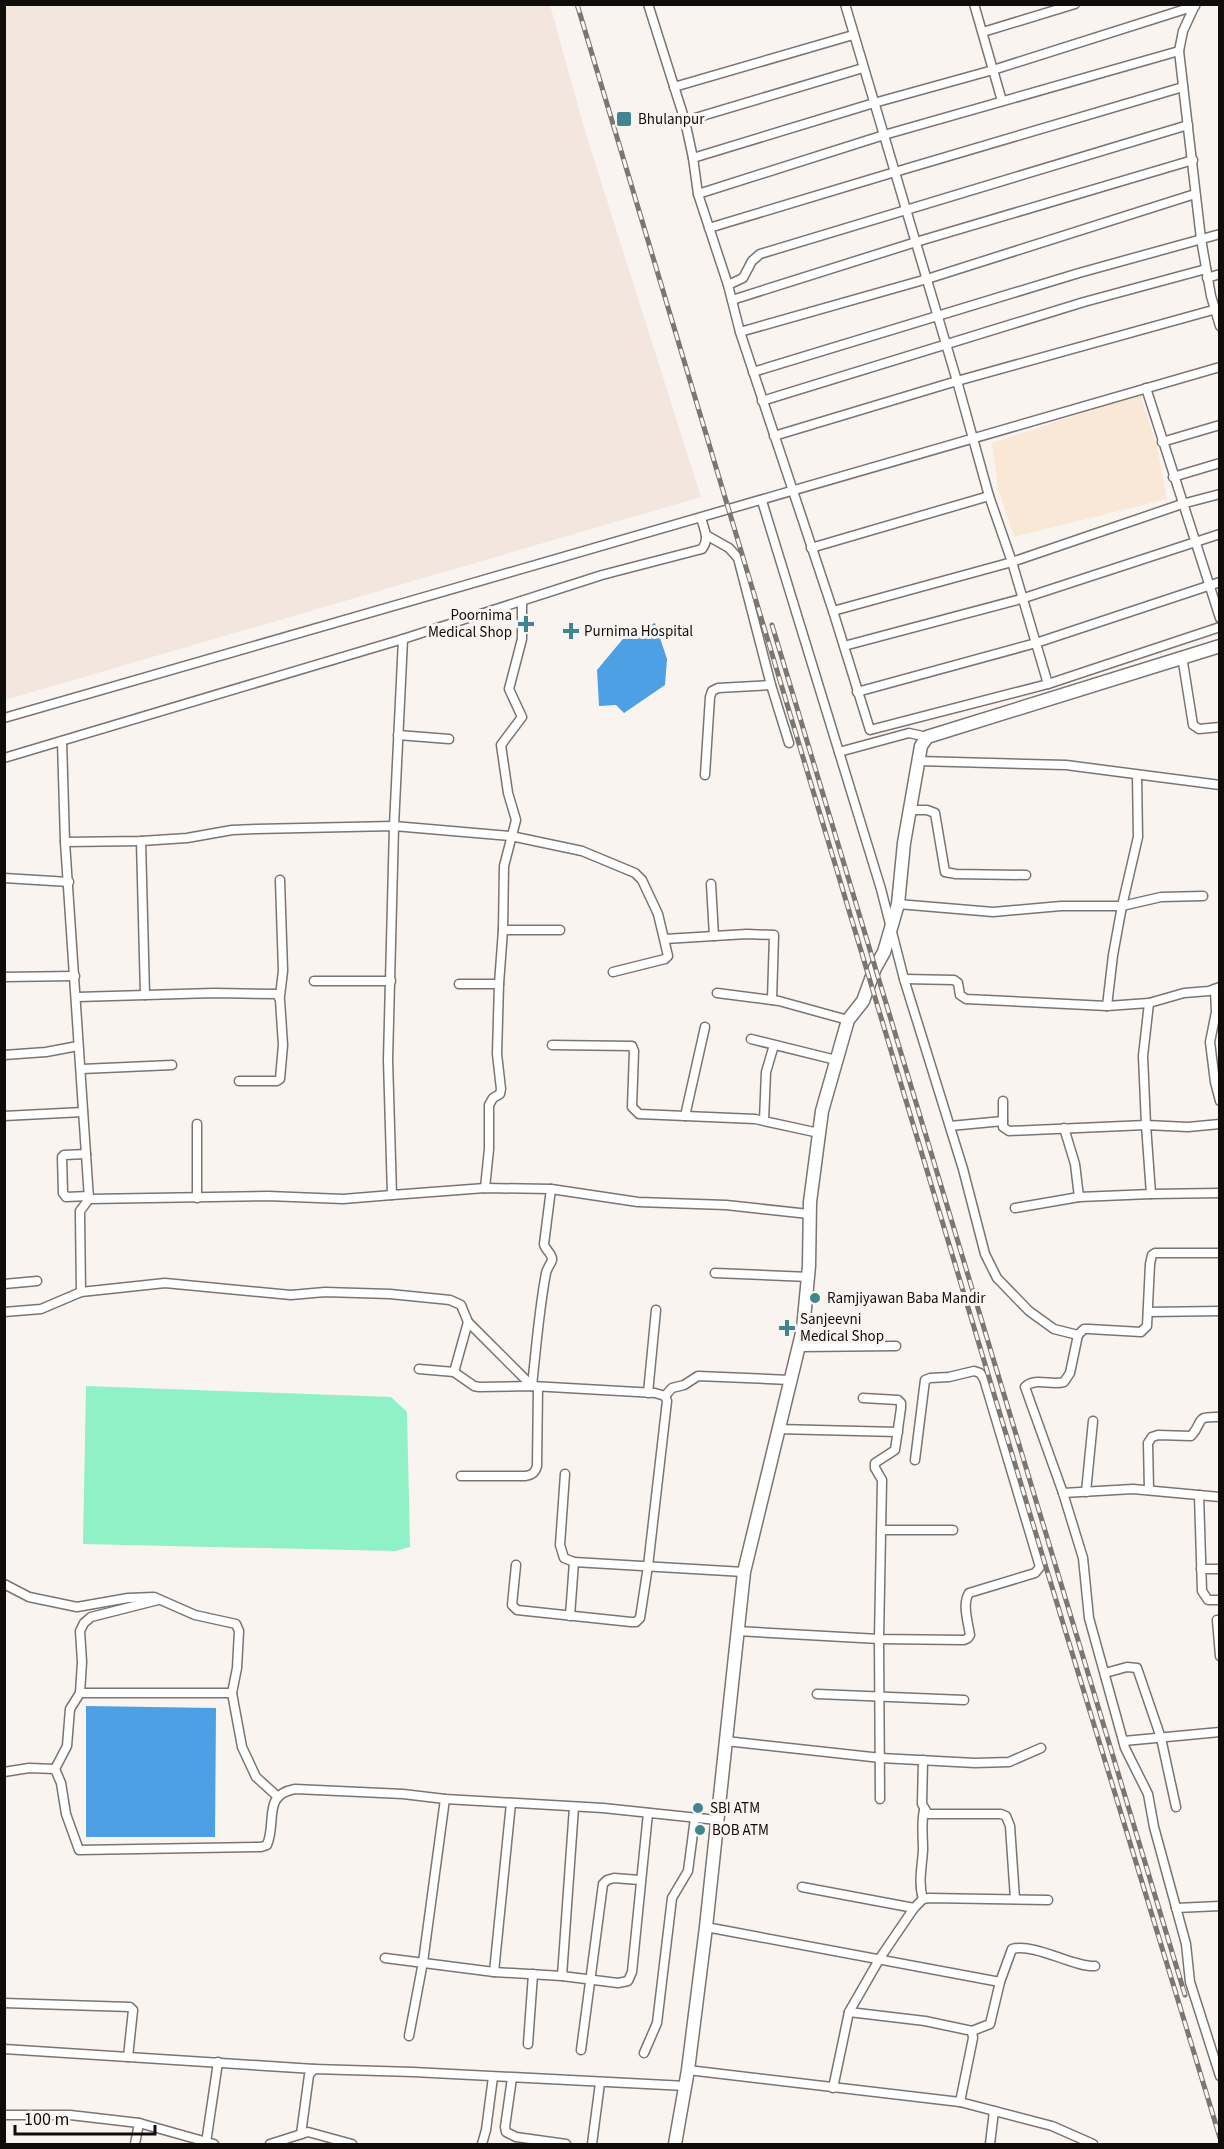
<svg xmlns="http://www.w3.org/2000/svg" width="1224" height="2149" viewBox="0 0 1224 2149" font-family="'Source Sans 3',sans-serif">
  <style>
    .built { fill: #f3e6df }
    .education { fill: #fae8d7 }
    .green { fill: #8ff1c5 }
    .water { fill: #4ca0e3 }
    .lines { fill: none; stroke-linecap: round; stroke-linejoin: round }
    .street-casing { stroke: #7a7472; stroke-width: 11 }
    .secondary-casing { stroke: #7a7472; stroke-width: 15 }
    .street { stroke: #fff; stroke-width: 8 }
    .secondary { stroke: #fff; stroke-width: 12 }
    .rail-casing { stroke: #797674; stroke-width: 5 }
    .rail { stroke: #faf4f1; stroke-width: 3; stroke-dasharray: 9; stroke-linecap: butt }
    .poi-dot { fill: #3f868f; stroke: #faf4f1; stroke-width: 2 }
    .labels { text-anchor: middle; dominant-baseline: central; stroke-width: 6; stroke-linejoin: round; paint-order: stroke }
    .poi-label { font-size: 15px; fill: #0f0d0c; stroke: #faf4f1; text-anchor: start }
  </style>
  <rect width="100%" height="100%" fill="#faf4f1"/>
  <polygon class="built" points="5,4 550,5 585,131 701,497 5,700"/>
  <polygon class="education" points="1140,394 1157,446 1167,499 1014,537 998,489 992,443"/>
  <polygon class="green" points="86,1386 391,1397 407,1412 410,1547 395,1551 83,1544"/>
  <g class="water">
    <polygon points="655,623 667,659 665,685 624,713 616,705 599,706 597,670 627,634"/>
    <polygon points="86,1706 216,1708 215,1837 86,1837"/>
  </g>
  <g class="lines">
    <g class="street-casing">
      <g id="street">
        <polyline points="648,4 685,121 693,158 698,194 728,285 740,332 833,611 870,730 1048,684 1220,627"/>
        <polyline points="845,4 957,381 989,496 1012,562 1048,684"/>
        <polyline points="974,4 1002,101"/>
        <polyline points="1195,5 1183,31 1179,51 1201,239 1211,296 1220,326"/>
        <polyline points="983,32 1075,4"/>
        <polyline points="674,87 853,35"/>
        <polyline points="685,121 863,68"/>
        <polyline points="693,158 874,103 993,70 1195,6"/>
        <polyline points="698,194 884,135 1179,51"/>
        <polyline points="709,228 895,172 1183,87"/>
        <polyline points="1207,278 1220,274"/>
        <polyline points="728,285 743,278 752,261 760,254 1188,125"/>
        <polyline points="732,300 916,242 1193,160"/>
        <polyline points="740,332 927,279 1195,194"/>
        <polyline points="753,372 1079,273 1220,234"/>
        <polyline points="1146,388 1220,618"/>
        <polyline points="762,401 1084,302 1206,269"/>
        <polyline points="774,436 957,381 1220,308"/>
        <polyline points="1162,442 1220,425"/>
        <polyline points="1173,477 1220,463"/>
        <path d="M762,501L881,889L904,979L963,1169L985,1254L997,1278L1029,1311L1054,1329L1078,1335L1070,1373L1064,1382C1052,1386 1034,1377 1025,1387L1063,1493L1083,1558L1089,1618L1125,1748L1148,1794L1154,1827L1186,1944L1190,1982L1220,2076"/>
        <polyline points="706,535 729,548 738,558 771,685 789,743"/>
        <polyline points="811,548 989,496"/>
        <polyline points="833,611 1012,562 1182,504 1220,494"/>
        <path d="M403,639L394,826L388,1060L392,1195L485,1188L551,1189L544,1244C545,1250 553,1254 552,1260C551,1264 547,1268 546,1273C539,1310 536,1349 532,1386"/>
        <polyline points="844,646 1021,599 1220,534"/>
        <polyline points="1182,656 1193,725 1199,729 1220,727"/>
        <polyline points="857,692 1036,643 1220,582"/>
        <path d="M4,718C409,600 816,487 1220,367"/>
        <polyline points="398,735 449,739"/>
        <polyline points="62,741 65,842 89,1199 80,1211 80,1216 81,1292"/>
        <polyline points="839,752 909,733 927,737"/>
        <path d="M4,758L403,639L602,575L702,549C710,539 704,529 701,518"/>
        <polyline points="918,761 1066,765 1220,785"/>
        <polyline points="705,775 710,697 712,691 718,688 771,685"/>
        <polyline points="910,810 927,810 935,813 945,872 956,874 1026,875"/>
        <polyline points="141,841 145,995"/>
        <polyline points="65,842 141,841 187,838 232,830 256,829 394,826 511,836 582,851 635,873 642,880 658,914 668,956 665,959 613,972"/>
        <polyline points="4,878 69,882"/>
        <polyline points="711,884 714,936"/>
        <polyline points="898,904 993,912 1061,906 1122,906 1161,897 1203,896"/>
        <polyline points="503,930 560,930"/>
        <polyline points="665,939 747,934 774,935 772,1000"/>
        <polyline points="4,977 75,976"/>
        <polyline points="904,979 954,980 958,983 960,995 966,999 1107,1006 1149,1003 1184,993 1209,991 1220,987"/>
        <polyline points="314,981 391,981"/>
        <polyline points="459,984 499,984 503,930 504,866 516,820 508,793 501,745 522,717 509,689 522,639 522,601"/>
        <polyline points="1215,989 1216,1012 1210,1042 1215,1082 1220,1101"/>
        <polyline points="717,993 779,1001 848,1020"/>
        <polyline points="280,996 283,971 280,880"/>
        <polyline points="77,997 214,993 277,994 280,1000 283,1045 280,1079 277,1081 239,1081"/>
        <polyline points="1107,1006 1113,955 1122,906 1138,837 1137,775"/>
        <polyline points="751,1039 836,1060"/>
        <polyline points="552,1045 632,1046 634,1051 632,1107 639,1114 755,1119 819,1133"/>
        <polyline points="4,1055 46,1052 78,1046"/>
        <polyline points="82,1069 172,1065"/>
        <polyline points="1003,1101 1003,1127 1009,1131 1146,1125 1143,1056 1149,1003"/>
        <polyline points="4,1116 83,1112"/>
        <polyline points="685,1116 705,1027"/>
        <polyline points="764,1120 766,1072 774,1045"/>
        <polyline points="197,1124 197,1198"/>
        <polyline points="950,1126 1003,1121"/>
        <polyline points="1064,1128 1075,1164 1079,1197 1151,1194 1146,1125 1188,1127 1220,1124"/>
        <polyline points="86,1154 64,1155 62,1157 63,1193 66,1197 89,1196"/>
        <polyline points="485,1188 489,1149 489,1105 493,1098 500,1094 501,1089 497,1054 499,984"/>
        <polyline points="551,1189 638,1202 726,1205 809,1214"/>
        <polyline points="1151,1194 1220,1193"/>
        <polyline points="89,1199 268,1196 343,1199 392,1195"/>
        <polyline points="1015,1208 1079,1197"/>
        <polyline points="715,1273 809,1277"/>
        <polyline points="4,1284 37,1281"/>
        <polyline points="4,1312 41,1309 81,1292 165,1283 291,1295 325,1292 390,1294 450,1300 461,1305 468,1322 454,1372"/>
        <polyline points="1148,1312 1220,1311"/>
        <polyline points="468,1322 532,1386"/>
        <polyline points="1078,1335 1084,1329 1089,1329 1141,1332 1147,1326 1150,1264 1152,1255 1155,1253 1220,1253"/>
        <polyline points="798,1347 896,1346"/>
        <polyline points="419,1369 454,1372 474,1386 479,1387 532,1386 655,1393 665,1396 667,1401 648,1566 640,1618 636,1622 631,1622 517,1610 512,1605 516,1565"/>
        <polyline points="648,1393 656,1310"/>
        <polyline points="665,1396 672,1388 684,1385 698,1376 790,1380"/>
        <polyline points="863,1398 898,1400 901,1403 901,1408 895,1450 875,1463 875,1468 882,1480 879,1639 880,1799"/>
        <polyline points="777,1429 898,1432"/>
        <polyline points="565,1474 560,1545 564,1558 574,1562 744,1572"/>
        <path d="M461,1476H525C532,1475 535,1473 537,1466L538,1387"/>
        <path d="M1149,1490L1148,1443L1152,1437L1158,1435L1191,1436C1205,1421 1193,1416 1220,1417"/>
        <polyline points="1086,1492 1093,1421"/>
        <polyline points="1063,1493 1133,1489 1220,1497"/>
        <polyline points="1199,1495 1202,1591 1208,1600 1220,1600"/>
        <polyline points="882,1530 953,1530"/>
        <polyline points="1201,1569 1220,1569"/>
        <polyline points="4,1584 29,1597 77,1607 128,1598 154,1597 195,1615 236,1624 239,1631 237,1668 232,1693 242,1747 256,1777 277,1796"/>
        <polyline points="570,1616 574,1562"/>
        <polyline points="1217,1620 1220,1656"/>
        <path d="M737,1631L879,1639L964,1640L968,1638L970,1635C968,1622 962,1604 969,1593L1035,1573L1040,1567L984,1379L980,1373L974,1371L949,1377L930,1378L925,1380L915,1460"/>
        <polyline points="1105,1673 1127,1667 1137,1668 1161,1738 1176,1807"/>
        <polyline points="80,1693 82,1662 80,1631 84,1623 91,1617 158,1600"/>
        <polyline points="817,1694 964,1700"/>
        <polyline points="726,1741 881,1758 975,1763 1009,1762 1041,1748"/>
        <polyline points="1124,1741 1220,1732"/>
        <polyline points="923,1760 922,1804 928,1814 1001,1814 1006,1816 1010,1826 1015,1899"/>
        <polyline points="55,1769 67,1746 70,1709 80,1693 232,1693"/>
        <path d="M4,1772L29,1768L55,1769L61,1783L66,1814L79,1850L261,1847L267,1845C277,1821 262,1795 295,1789L403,1794L445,1799L603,1808L717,1820"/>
        <polyline points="802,1887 914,1908"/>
        <path d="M923,1899C918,1883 922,1867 923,1850C923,1836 921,1824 924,1810"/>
        <polyline points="1176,1908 1220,1906"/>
        <polyline points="706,1927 1000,1982"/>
        <polyline points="385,1958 494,1972 562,1976 618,1983 628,1981 632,1972 648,1813"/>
        <polyline points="494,1972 511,1803"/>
        <polyline points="562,1976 574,1807"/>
        <polyline points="4,2003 130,2007 133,2010 128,2057"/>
        <polyline points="849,2012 925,2021 972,2031 973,2038 960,2102"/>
        <path d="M972,2031L990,2024L1000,1982L1012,1949C1036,1943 1072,1967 1095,1966"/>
        <polyline points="409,2036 423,1962 445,1799"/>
        <polyline points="528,2044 533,1974"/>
        <polyline points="4,2049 314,2069"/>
        <polyline points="581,2050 603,1884 607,1880 614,1878 640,1880"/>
        <polyline points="644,2053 657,2023 672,1898 688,1871 695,1818"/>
        <polyline points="688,2070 960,2102 1052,2126 1093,2144"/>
        <polyline points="512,2078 505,2127 506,2132 516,2137 566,2144"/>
        <polyline points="833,2088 849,2012 880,1958 914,1908 923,1899 929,1898 1048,1900"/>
        <polyline points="4,2115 70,2115 139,2123 214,2144"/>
        <polyline points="301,2134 309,2075 314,2069 413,2072 686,2086"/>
        <polyline points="206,2143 218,2062"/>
        <polyline points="135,2144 139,2123"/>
        <polyline points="270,2144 308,2132 352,2144"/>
        <polyline points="482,2144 486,2130 493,2077"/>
        <polyline points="592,2144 600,2083"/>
        <polyline points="990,2144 994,2111"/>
      </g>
    </g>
    <g class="secondary-casing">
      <polyline id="secondary" points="675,2144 688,2070 706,1927 744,1572 803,1329 809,1266 810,1202 822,1111 848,1020 863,1001 875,968 884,952 898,904 904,843 921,746 927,737 1220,646"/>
    </g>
    <use href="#street" class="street"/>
    <use href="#secondary" class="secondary"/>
    <g class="rail-casing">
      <g id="rail">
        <polyline points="577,4 1045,1564 1220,2138"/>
        <polyline points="772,625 1185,1995"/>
      </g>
    </g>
    <use href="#rail" class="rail"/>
  </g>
  <g class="poi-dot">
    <rect x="616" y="111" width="16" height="16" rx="3"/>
    <path d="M523 615h6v6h6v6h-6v6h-6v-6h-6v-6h6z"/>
    <path d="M568 622h6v6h6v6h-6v6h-6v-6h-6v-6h6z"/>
    <circle cx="815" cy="1298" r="6"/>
    <path d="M784 1319h6v6h6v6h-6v6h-6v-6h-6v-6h6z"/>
    <circle cx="698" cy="1808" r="6"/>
    <circle cx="700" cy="1830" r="6"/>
  </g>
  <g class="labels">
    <g class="poi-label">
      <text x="638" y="119">Bhulanpur</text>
      <text x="512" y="615" text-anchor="end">Poornima<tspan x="512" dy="17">Medical Shop</tspan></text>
      <text x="584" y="631">Purnima Hospital</text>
      <text x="827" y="1298">Ramjiyawan Baba Mandir</text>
      <text x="800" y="1319">Sanjeevni<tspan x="800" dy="17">Medical Shop</tspan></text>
      <text x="710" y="1808">SBI ATM</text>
      <text x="712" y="1830">BOB ATM</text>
    </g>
  </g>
  <rect width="1224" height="2149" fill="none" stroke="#0f0d0c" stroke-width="12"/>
  <path d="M15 2125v9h140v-9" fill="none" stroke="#0f0d0c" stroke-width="3"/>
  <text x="24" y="2125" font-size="18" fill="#0f0d0c" stroke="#faf4f1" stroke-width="4.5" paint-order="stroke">100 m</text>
</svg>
